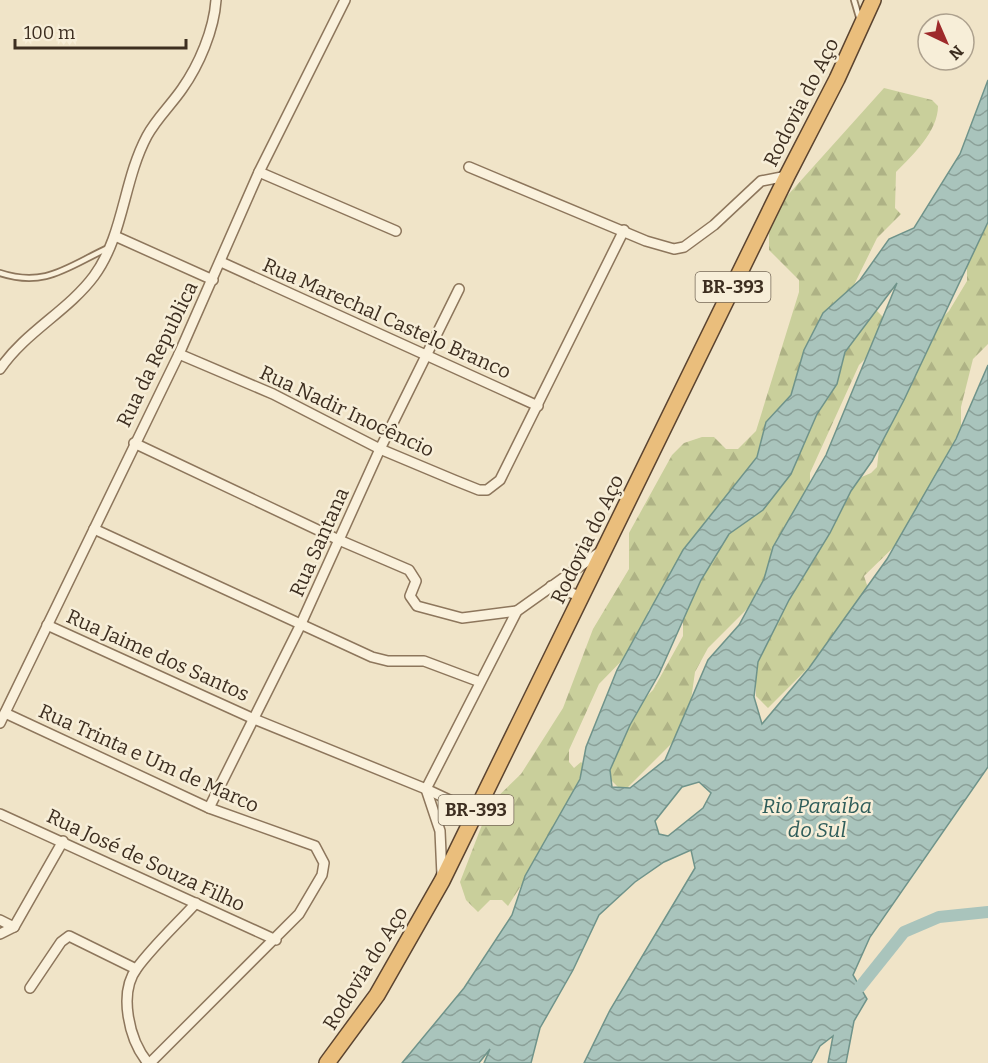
<svg xmlns="http://www.w3.org/2000/svg" width="988" height="1063" viewBox="0 0 988 1063" font-family="Bitter,serif">
  <style>
    .forest { fill: url(#forest-firs) }
    .water { fill: url(#water-waves); stroke: #6f938a; stroke-width: 1.5; fill-rule: evenodd }
    .lines { fill: none; stroke-linecap: round; stroke-linejoin: round }
    .canal { stroke: #a9c4bc; stroke-width: 12 }
    .service-casing { stroke: #8d765c; stroke-width: 8 }
    .minor-casing { stroke: #8d765c; stroke-width: 12 }
    .trunk-casing { stroke: #5b4430; stroke-width: 18 }
    .service { stroke: #faf1dc; stroke-width: 4.5 }
    .minor { stroke: #faf1dc; stroke-width: 9 }
    .trunk { stroke: #eabe7c; stroke-width: 15 }
    .labels { text-anchor: middle; dominant-baseline: central; stroke-width: 5; stroke-linejoin: round; paint-order: stroke }
    .shield { fill: #f7eed8; stroke: #756857; stroke-width: 1.5 }
    .shield-label { font-size: 18px; font-weight: bold; fill: #3d2e20 }
    .street-label { font-size: 20px; fill: #3d2e20; stroke: #f7eed8 }
    .water-label { font-size: 21px; font-style: italic; fill: #2f5d5a; stroke: #f7eed8 }
  </style>
  <defs>
    <pattern id="forest-firs" width="22" height="20" patternUnits="userSpaceOnUse" patternTransform="scale(1.5)"><rect width="22" height="20" fill="#c9cf9b"/><path d="M5 1l3.5 6h-7zM16 11l3.5 6h-7z" fill="#aeb285"/></pattern>
    <pattern id="water-waves" width="16" height="10" patternUnits="userSpaceOnUse" patternTransform="scale(1.5)"><rect width="16" height="10" fill="#a9c4bc"/><path d="M0 5q4-4 8 0t8 0" fill="none" stroke="#8ba098"/></pattern>
  </defs>
  <rect width="100%" height="100%" fill="#f0e4c8"/>
  <path class="forest" d="M884,88L932,100L938,106C938,131 913,155 896,172L895,208L901,214L877,238L853,287L889,323V335L859,365L810,473V485L829,491L871,473L877,467L883,413L919,341L949,311L967,281V269L956,257L988,212V344L973,359L961,407V431L901,540L864,576L870,594L828,648L768,708L756,696V636L762,594L708,648L695,672L689,714L677,738L623,792L605,774L611,732L653,690L683,636V623L678,605L659,599L648,611L653,617L641,641L599,684L569,750V762L574,768L581,762L593,774L508,906L502,900H490L478,912L466,900L460,882L490,804L521,774L563,708L593,629L629,569V533L672,455L684,443L702,437H714L726,449H738L756,431L799,292V280L769,250V226L787,196Z"/>
  <path class="water" d="M988,80V222L904,400L872,461L851,491L830,533L789,600L758,662L754,697L762,724L809,668L887,559L956,439L988,365V767L870,937L853,975L867,999L854,1021L846,1063H828L833,1036L820,1046L811,1063H584L610,1010L695,868L691,850L664,862L635,882L599,915L573,970L540,1028L531,1063H484L490,1049L479,1063H402L464,988L512,915L525,876L580,779L586,747L617,670L683,550L757,457L766,422L791,395L804,350L823,313L860,280L889,239L914,228L960,154ZM897,283L826,455L773,547L764,579L739,625L708,660L665,760L630,788L612,787L610,770L630,725L659,674L701,580L729,534L763,510L791,474L817,414L837,384L845,352ZM699,782L711,793L703,808L668,836L659,834L655,821L682,787Z"/>
  <g class="lines">
    <polyline class="canal" points="860,987 904,932 939,917 988,912"/>
    <g class="service-casing">
      <g id="service">
        <polyline points="854,0 859,17"/>
        <path d="M0,273C45,288 67,267 108,248"/>
      </g>
    </g>
    <g class="minor-casing">
      <g id="minor">
        <polyline points="469,167 646,241 674,249 684,247 714,225 761,181 787,176"/>
        <polyline points="259,172 396,231"/>
        <polyline points="115,236 213,280"/>
        <polyline points="221,262 538,406"/>
        <polyline points="179,354 273,394 380,449 454,480 479,490 487,490 500,480 624,230"/>
        <path d="M0,369C25,332 68,311 94,276C124,235 123,181 147,136C156,119 171,105 182,89C199,65 214,30 216,0"/>
        <polyline points="134,443 339,540 409,570 416,581 410,596 417,606 462,618 517,611"/>
        <polyline points="94,529 372,657 388,661 424,661 480,682"/>
        <polyline points="551,586 583,597"/>
        <polyline points="47,625 254,719 426,789 475,812"/>
        <polyline points="5,713 209,808 315,846 324,863 322,875 299,914 150,1063"/>
        <polyline points="0,723 179,354 259,172 345,0"/>
        <polyline points="209,808 300,626 380,449 459,289"/>
        <polyline points="0,814 276,940"/>
        <polyline points="442,876 440,831 426,789 517,611 600,552"/>
        <polyline points="0,920 14,927"/>
        <polyline points="0,934 14,927 63,841"/>
        <polyline points="30,988 61,942 69,936 136,969"/>
        <path d="M148,1063C129,1040 118,993 137,968C154,945 177,924 196,903"/>
      </g>
    </g>
    <g class="trunk-casing">
      <polyline id="trunk" points="327,1063 377,995 442,881 787,176 837,79 873,0"/>
    </g>
    <use href="#service" class="service"/>
    <use href="#minor" class="minor"/>
    <use href="#trunk" class="trunk"/>
  </g>
  <g class="labels">
    <g class="shield">
      <rect x="695.5" y="272" width="75" height="30" rx="4.5"/>
      <rect x="438.5" y="795" width="75" height="30" rx="4.5"/>
    </g>
    <g class="shield-label">
      <text x="733" y="287">BR-393</text>
      <text x="476" y="810">BR-393</text>
    </g>
    <g class="street-label">
      <text transform="translate(801 102) rotate(-63)">Rodovia do Aço</text>
      <text transform="translate(387 318) rotate(24)">Rua Marechal Castelo Branco</text>
      <text transform="translate(157 354) rotate(-64)">Rua da Republica</text>
      <text transform="translate(347 411) rotate(25)">Rua Nadir Inocêncio</text>
      <text transform="translate(587 539) rotate(-64)">Rodovia do Aço</text>
      <text transform="translate(319 542) rotate(-66)">Rua Santana</text>
      <text transform="translate(158 655) rotate(24)">Rua Jaime dos Santos</text>
      <text transform="translate(149 758) rotate(24)">Rua Trinta e Um de Marco</text>
      <text transform="translate(146 860) rotate(25)">Rua José de Souza Filho</text>
      <text transform="translate(365 968) rotate(-58)">Rodovia do Aço</text>
    </g>
    <g class="water-label">
      <text x="817" y="806">Rio Paraíba<tspan x="817" dy="24">do Sul</tspan></text>
    </g>
  </g>
  <g transform="translate(946 42) rotate(136)"><circle r="28" fill="#f7eed8" stroke="#ada18e" stroke-width="1.5"/>
  <path d="M0-4.5L10 22L0 15L-10 22Z" fill="#9e2a2b"/>
  <text y="-9" font-size="16" font-weight="bold" text-anchor="middle" fill="#3d2e20">N</text>
  </g>
  <path d="M15 39v9h171v-9" fill="none" stroke="#3d2e20" stroke-width="3"/>
  <text x="24" y="39" font-size="18" fill="#3d2e20" stroke="#f7eed8" stroke-width="4.5" paint-order="stroke">100 m</text>
</svg>
